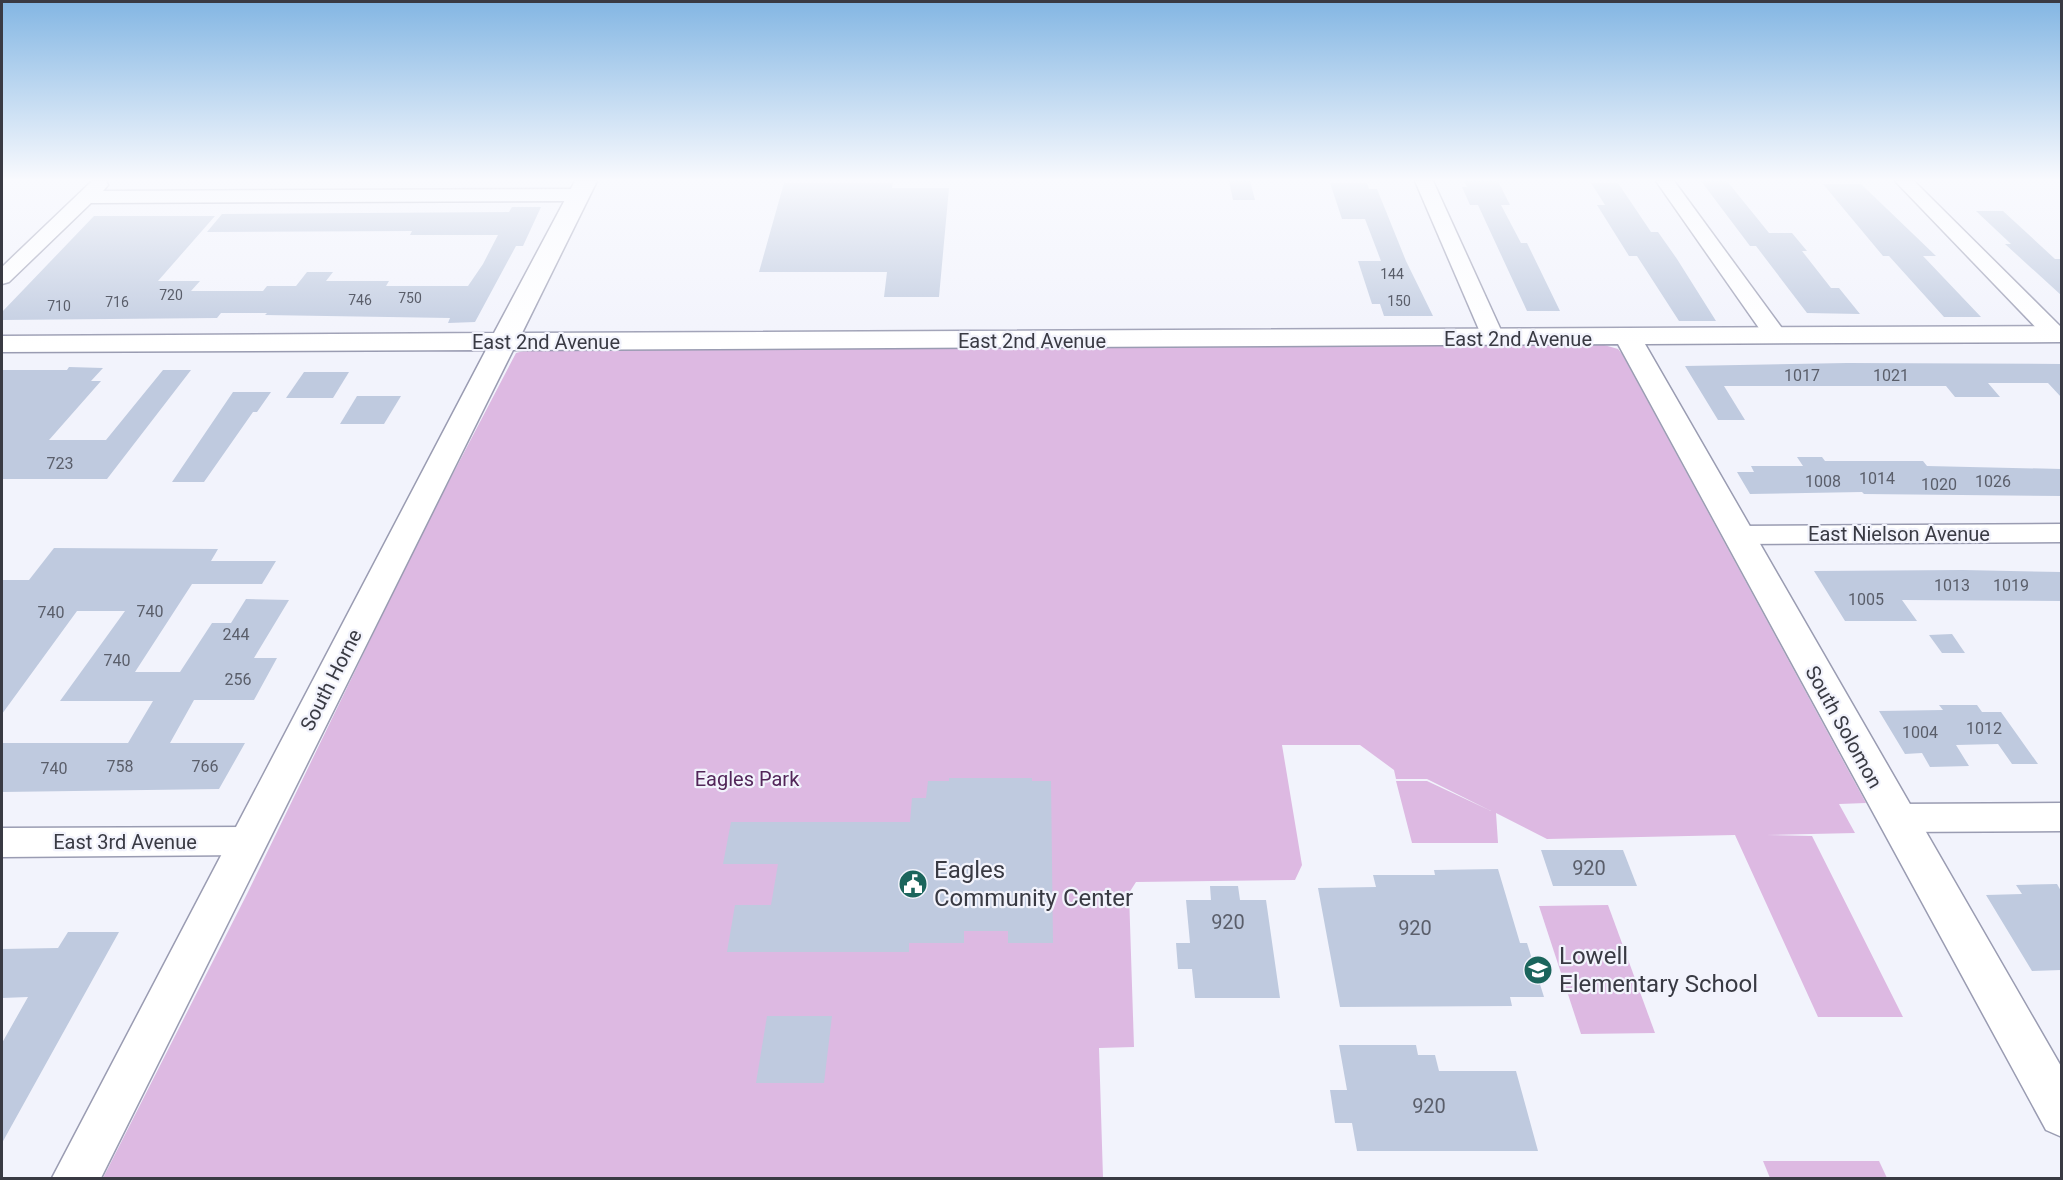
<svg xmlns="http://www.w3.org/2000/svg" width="2063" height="1180" viewBox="0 0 2063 1180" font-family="Roboto,sans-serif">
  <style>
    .green { fill: #ddb9e2 }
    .building { fill: #bfcadf }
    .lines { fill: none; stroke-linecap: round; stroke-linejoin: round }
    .minor-casing { stroke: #9a9cb2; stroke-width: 3 }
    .tertiary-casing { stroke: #9a9cb2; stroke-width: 3 }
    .minor { fill: #fff; fill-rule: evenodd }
    .tertiary { fill: #fff; fill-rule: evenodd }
    .labels { text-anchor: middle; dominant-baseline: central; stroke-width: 4.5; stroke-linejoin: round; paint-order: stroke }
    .far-number-label { font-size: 14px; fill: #5a5e6a }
    .number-label { font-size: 16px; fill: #5a5e6a }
    .street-label { font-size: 20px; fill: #393a43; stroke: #f2f3fc }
    .park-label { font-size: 20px; fill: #522659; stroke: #f2f3fc }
    .near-number-label { font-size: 20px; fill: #5a5e6a }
    .near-poi-label { font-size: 24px; fill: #393a43; stroke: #f2f3fc; text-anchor: start }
  </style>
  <rect width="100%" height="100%" fill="#f2f3fc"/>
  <g class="green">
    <polygon points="1604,345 1618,349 1622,354 1866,803 1839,804 1855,833 1766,835 1812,836 1903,1017 1818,1017 1735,835 1547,839 1496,813 1498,843 1412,843 1396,781 1427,781 1491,811 1427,779 1396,779 1394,770 1360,745 1282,745 1302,865 1295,880 1136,882 1129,893 1134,1047 1099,1048 1103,1178 103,1178 247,894 421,535 516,353 527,350"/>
    <polygon points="1608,905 1655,1033 1581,1034 1539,906"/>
    <polygon points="1763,1161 1879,1161 1887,1178 1770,1178"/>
  </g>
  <g class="building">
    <polygon points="1229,181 1250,181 1255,200 1233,200"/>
    <polygon points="1464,181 1498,181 1510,205 1501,205 1521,243 1527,243 1560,311 1527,311 1478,205 1470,205 1462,187 1467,187"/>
    <polygon points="1701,181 1727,181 1769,233 1792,233 1807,251 1802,251 1831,288 1839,288 1860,314 1807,313 1756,246 1750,246"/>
    <polygon points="784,183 893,183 892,188 949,188 939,297 884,297 887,272 759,272"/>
    <polygon points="1330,183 1367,183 1369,189 1377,189 1406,261 1433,316 1384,316 1380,304 1372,304 1358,261 1381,261 1365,219 1342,219"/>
    <polygon points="1591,183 1618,183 1651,232 1658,232 1677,259 1716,321 1679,321 1637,256 1629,256 1597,205 1605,205"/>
    <polygon points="1823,184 1861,184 1936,256 1923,256 1981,317 1944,317 1889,256 1883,256"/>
    <polygon points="512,207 541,207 523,246 516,246 475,322 448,323 450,318 265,315 267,313 221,313 217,318 2,320 2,312 94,216 215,216 158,281 200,281 191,291 263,291 267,286 296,286 307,272 333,272 326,281 389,281 386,286 468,286 483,264 498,235 410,235 412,231 207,232 222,214 509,212"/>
    <polygon points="1976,211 2003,211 2055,259 2061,259 2061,295 2005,244 2011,244"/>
    <polygon points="1847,363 2061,364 2061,397 2048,383 1988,383 2000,397 1955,397 1946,386 1724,386 1745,420 1718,420 1685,366"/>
    <polygon points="69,367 103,368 91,381 101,381 49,440 106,440 163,370 191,370 107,479 2,479 2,370 67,370"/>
    <polygon points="304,372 349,372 333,398 286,398"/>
    <polygon points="233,392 271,392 257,412 253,412 204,482 172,482"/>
    <polygon points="357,396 401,396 384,424 340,424"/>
    <polygon points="1797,457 1822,457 1825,461 1923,461 1927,466 2061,469 2061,496 1864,494 1862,492 1750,494 1737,472 1754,472 1751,466 1803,466"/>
    <polygon points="54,548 218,549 211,561 276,561 262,584 192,584 135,672 180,672 212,623 231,623 246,599 289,600 254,658 277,658 254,700 194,700 170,743 245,743 219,789 2,792 2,743 128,743 153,701 60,701 125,611 77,611 2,714 2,580 29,580"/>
    <polygon points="1963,570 2061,572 2061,601 1902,600 1917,621 1845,621 1814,571"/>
    <polygon points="1952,634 1965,653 1942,653 1929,635"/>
    <polygon points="1939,705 1977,705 1982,712 2001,712 2038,764 2012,764 1998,744 1956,745 1969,766 1930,767 1922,753 1905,754 1879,711 1943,710"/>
    <polygon points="949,778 1032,778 1032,781 1051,781 1053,943 1008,943 1008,931 964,931 964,943 909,943 909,952 727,952 735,905 771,905 778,864 723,864 731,822 910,822 912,798 926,798 928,781 949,781"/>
    <polygon points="1541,850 1623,850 1637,886 1553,886"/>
    <polygon points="1498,869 1520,943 1527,943 1544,997 1510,997 1512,1006 1340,1007 1318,888 1376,887 1373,875 1435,875 1434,870"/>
    <polygon points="2057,884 2061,891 2061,970 2032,971 1986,895 2022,894 2016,885"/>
    <polygon points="1210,886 1238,886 1240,900 1266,900 1280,998 1195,998 1192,969 1178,969 1176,943 1190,943 1186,900 1211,900"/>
    <polygon points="68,932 119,932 2,1143 2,1043 28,997 2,998 2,949 58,948"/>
    <polygon points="767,1016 832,1016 824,1083 756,1083"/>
    <polygon points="1339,1045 1416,1045 1418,1055 1435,1055 1439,1071 1516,1071 1538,1151 1357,1151 1352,1123 1335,1123 1330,1090 1347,1090"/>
  </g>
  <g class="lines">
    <g class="minor-casing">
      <g id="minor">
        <polygon points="92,181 106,181 108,185 103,191 578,189 587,195 578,201 91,203 9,282 2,284 2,267"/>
        <polygon points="1415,181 1433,181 1505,339 1502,344 1486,344 1483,339"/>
        <polygon points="1656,181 1674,181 1784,331 1787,336 1784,341 1768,341"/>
        <polygon points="1895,181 1914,181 2062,328 2062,339 2047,339"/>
        <polygon points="2062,524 2062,542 1737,544 1728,542 1724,535 1728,528 1737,526"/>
        <polygon points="2062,803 2062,831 1894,832 1883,828 1878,818 1883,808 1894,804"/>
        <polygon points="248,827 259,831 264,841 259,851 248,855 2,857 2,828"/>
      </g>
    </g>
    <g class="tertiary-casing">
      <polygon id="tertiary" points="575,181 597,181 522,333 2062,326 2062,342 1645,344 2062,1068 2062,1137 2046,1130 1618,344 513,350 101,1178 52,1178 486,350 2,352 2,336 494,333"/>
    </g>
    <use href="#minor" class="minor"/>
    <use href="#tertiary" class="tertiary"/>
  </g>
  <linearGradient id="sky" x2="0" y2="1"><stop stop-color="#83b6e3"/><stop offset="0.52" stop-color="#f9fafe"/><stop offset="1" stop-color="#f9fafe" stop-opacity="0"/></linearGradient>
  <rect width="2063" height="346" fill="url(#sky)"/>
  <defs>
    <g id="civic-disc" transform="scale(1.5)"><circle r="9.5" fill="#1b655c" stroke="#f2f3fc"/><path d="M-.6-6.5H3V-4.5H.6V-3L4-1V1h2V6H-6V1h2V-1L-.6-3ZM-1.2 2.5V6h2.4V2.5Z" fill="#fff"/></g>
    <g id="school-disc" transform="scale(1.5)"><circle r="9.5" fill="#1b655c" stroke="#f2f3fc"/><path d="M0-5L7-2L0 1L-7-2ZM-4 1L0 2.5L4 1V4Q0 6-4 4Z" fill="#fff"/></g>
  </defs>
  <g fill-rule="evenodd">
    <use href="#civic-disc" x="913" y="884"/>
    <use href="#school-disc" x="1538" y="970"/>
  </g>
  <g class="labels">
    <g class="far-number-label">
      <text x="1392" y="274">144</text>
      <text x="171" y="295">720</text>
      <text x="410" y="298">750</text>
      <text x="360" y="300">746</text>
      <text x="1399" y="301">150</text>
      <text x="117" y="302">716</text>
      <text x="59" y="306">710</text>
    </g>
    <g class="number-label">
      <text x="1802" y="375">1017</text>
      <text x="1891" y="375">1021</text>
      <text x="60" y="463">723</text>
      <text x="1877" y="478">1014</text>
      <text x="1823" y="481">1008</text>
      <text x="1993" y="481">1026</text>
      <text x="1939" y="484">1020</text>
      <text x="1952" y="585">1013</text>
      <text x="2011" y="585">1019</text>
      <text x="1866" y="599">1005</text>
      <text x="150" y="611">740</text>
      <text x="51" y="612">740</text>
      <text x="236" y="634">244</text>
      <text x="117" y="660">740</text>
      <text x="238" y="679">256</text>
      <text x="1984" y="728">1012</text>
      <text x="1920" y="732">1004</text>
      <text x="120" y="766">758</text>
      <text x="205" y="766">766</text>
      <text x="54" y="768">740</text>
    </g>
    <g class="street-label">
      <text x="1518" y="339">East 2nd Avenue</text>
      <text x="1032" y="341">East 2nd Avenue</text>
      <text x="546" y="342">East 2nd Avenue</text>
      <text x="1899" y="534">East Nielson Avenue</text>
      <text transform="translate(331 680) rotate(-63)">South Horne</text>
      <text transform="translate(1844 727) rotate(61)">South Solomon</text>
      <text x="125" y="842">East 3rd Avenue</text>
    </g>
    <g class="park-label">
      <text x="747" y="779">Eagles Park</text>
    </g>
    <g class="near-number-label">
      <text x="1589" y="868">920</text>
      <text x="1228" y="922">920</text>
      <text x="1415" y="928">920</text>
      <text x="1429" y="1106">920</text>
    </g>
    <g class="near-poi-label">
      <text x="934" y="870">Eagles<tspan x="934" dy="28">Community Center</tspan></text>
      <text x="1559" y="956">Lowell<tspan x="1559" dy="28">Elementary School</tspan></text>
    </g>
  </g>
  <rect width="2063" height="1180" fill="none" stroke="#393a43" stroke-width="6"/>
</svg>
